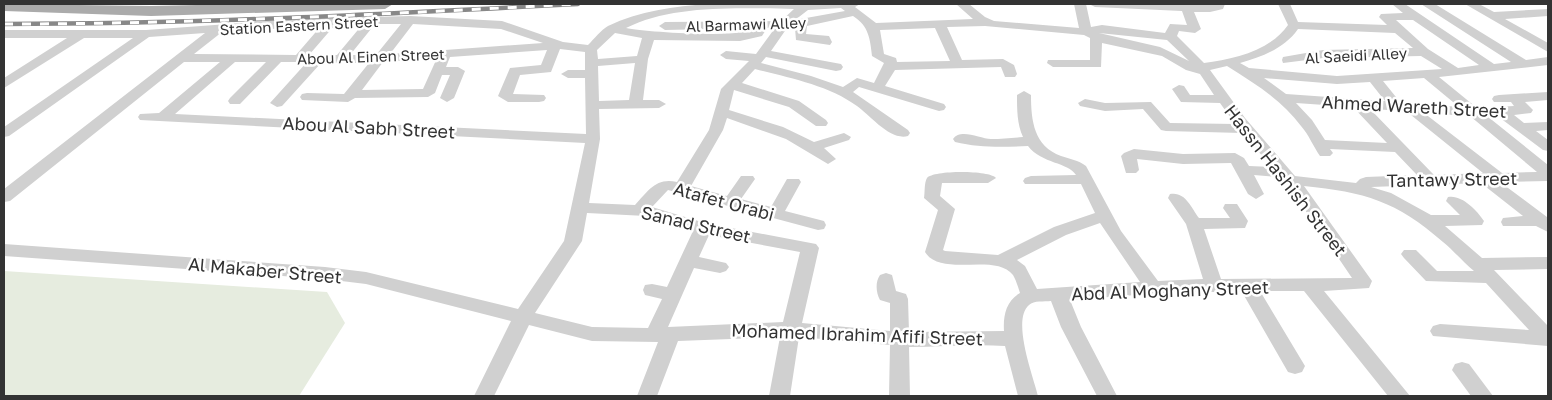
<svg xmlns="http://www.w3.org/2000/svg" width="1552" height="400" viewBox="0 0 1552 400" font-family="'Golos Text',sans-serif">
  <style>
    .green { fill: #e6ecdf }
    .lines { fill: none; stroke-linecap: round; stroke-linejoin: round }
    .minor { fill: #d0d0d0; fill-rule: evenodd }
    .major { fill: #ababab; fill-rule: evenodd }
    .rail-casing { stroke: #888; stroke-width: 4.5 }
    .rail { stroke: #fff; stroke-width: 3; stroke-dasharray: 9; stroke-linecap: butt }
    .labels { text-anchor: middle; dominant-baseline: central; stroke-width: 5; stroke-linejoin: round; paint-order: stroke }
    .far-street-label { font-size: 15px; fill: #333; stroke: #fff }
    .street-label { font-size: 18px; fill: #333; stroke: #fff }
  </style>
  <rect width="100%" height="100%" fill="#fff"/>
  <polygon class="green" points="4,271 327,292 345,323 299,396 4,396"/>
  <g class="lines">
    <g class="minor">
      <path d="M708,4H860L855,7L876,23L973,19L956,4H969L985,17L994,21L1079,28L1074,4H1086L1091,27L1102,25L1165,33L1170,24L1187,25L1182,11L1095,7L1089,4H1225L1223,9L1210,12H1194L1201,29L1195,33L1179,31L1177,36L1204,63C1234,59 1270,51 1288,25L1278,4H1290L1298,22L1387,25L1379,17L1381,14L1403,13L1392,4H1405L1494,64L1511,62L1421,4H1435L1526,60L1548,57V65L1439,77L1477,108L1514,106L1511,102H1494L1492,99L1494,96L1499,95L1548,92V100L1525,102L1533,110L1531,113L1514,115L1524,123L1548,122V130L1536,131L1548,140V151L1543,150L1496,115L1487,116L1548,165V181L1500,182L1547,217L1548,232L1536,226H1503L1501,222L1503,218L1523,216L1481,183L1371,187L1391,193L1431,215H1460L1446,201L1448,197C1461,194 1477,210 1484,221L1482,225L1445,226L1482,258L1548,257V269L1494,270L1548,326V346L1433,336L1430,331L1433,326L1440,324L1529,330L1486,283L1426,281L1404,258L1401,254L1404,250H1416L1437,271H1474C1463,262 1454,251 1443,242C1396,201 1365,192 1304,186L1372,281L1369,288L1324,291L1410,396H1388L1304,291H1260L1305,366L1302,372L1295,374L1288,372L1242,292H1175L1070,300L1081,327L1117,396H1097L1061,327L1051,301C1044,302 1034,300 1029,305C1011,320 1034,378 1038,396H1018L1005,346C973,344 942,347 909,347L910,396H889L890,345L799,337L790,396H769L780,337L678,341L657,396H637L658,342L592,341L529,325L494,396H474L511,321L366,284L325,279L4,256V244L325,267L366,272L518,309L564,241L585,143L140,120L138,117L140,114L159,113L220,62H184L10,201L4,202V189L205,33L149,37L9,136L4,137V127L133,38H84L4,88V78L67,38H4V30H146L296,19L410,16L502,21L563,42L588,45C594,39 601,30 608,26C639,11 675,6 708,4ZM841,8L845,11L795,20L808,10ZM794,9L781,21L665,22L659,26L665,30L755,28C742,39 646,32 626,28C672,4 743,8 794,9ZM853,16C869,26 870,39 872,56L884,63L874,83L857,78L843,87L811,76L761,63L766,57L836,71L841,70L843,67L841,64L771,51L787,28H795L796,40L830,45L832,42L829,36L806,34L807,26ZM1396,20H1413L1479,65L1458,68L1428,49ZM375,24H401L376,55H350ZM413,24L501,29L543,43L390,54ZM362,25L337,55H309L334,26ZM321,26L296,55L194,54L222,32ZM985,26L1084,35L1090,38V60H1048L1047,63L1053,67H1101L1102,43L1162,56L1186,70L1200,74L1214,95H1190L1184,86L1179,85L1172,89L1181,102L1220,103L1235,124L1170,123L1151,102L1105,103L1085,99L1078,103L1080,106L1105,111L1143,109L1161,130L1166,131L1242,133L1272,167L1249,166L1244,158L1235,153L1183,154L1134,149L1124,153L1121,156L1126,173H1136L1139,170L1137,159L1183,164L1231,163L1248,194L1256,199L1264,194L1254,175L1280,177L1314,222L1352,278L1221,279L1204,229L1245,228L1248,221L1237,204H1225L1223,208L1230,218H1199C1191,207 1185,191 1170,194L1168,198L1186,224L1203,279L1158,281L1121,231L1086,166C1078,160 1070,159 1061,156C1034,146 1031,121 1031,95L1024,91L1017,95C1017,109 1017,124 1023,137C1013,138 1002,139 991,139C980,139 961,128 953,139L955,142C980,148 1003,147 1028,146C1042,164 1068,162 1076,175L1031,176L1025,178L1023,181L1025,184H1081L1095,213L1054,227L998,255L945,251L943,250L955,209L940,196L942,183H988L996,178C990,170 933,170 927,178C924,183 925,193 924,198L938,210L925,252C941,278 995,252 1013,275C1016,280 1018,287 1020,293C1006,301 1003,316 1004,331L909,332L908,299L906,294L896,291L892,275L886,273L880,275C875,282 876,293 880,300L890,303V331L802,323L819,248L816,244L705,223L652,207L668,190L818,230L824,229L826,225L824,221L785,211L801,182L799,179H787L771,207L741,199L755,179L753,176H741L727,196L691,186L723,130L727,118L786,139L828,164L836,159L824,148L849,140L851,137L844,133L814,142L783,127L729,110L734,90L789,107L816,126H826L828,123L826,120L799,101L742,83L755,69C789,78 828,85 857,106C870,115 890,141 908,136L910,133L908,130L853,92L859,87L939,111L944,110L946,107L944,104L885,86L895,70L1001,67L1005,77H1015L1017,74L1014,65L1003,59L962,60L947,27ZM767,28H775L756,54L726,51L720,55L726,59L749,61L721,89L709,130L677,182C656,177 648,191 635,205L589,203L600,139L599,109L659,108L666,104L659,100H643L648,59L654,40L740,41L762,36ZM935,28L950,61L897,62L896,58L884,54L880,30ZM1298,29L1395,33L1413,48L1323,50L1283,57L1282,60L1283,63L1323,58L1421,56L1442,69L1337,76L1249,68L1240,63C1262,57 1285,48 1298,29ZM615,33L642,38L637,56L598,59L597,50ZM1099,33L1167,40L1189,61L1160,47ZM560,49L585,52V70H568L561,74L568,78H585L586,134L175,114L235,62H266L230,98L228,101L230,104H240L281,62H307L270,103L277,107L282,106L321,63H369L344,94L307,93L302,94L300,97L302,100L348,102L355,98L428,97L435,93L442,75H450L440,98L447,102L454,98L465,71L458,67H446L450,57L547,50L541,65L510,68L498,96L508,102H539L544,101L546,98L544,95L513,94L520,75L551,72ZM437,58L423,89L362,90L383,62ZM635,63L629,100L599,101L598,66ZM1227,66C1254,83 1282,100 1301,126C1309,135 1313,146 1320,156H1330L1333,153L1330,149L1395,152L1417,175L1366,177L1360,179L1356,183L1295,176L1245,118L1210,70ZM1264,78L1337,84L1370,82L1385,101L1286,94ZM1424,78L1459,107L1400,102L1383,81ZM1296,103L1353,107L1387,143L1325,140L1312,120ZM1370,109L1406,111L1483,173L1434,175ZM1424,113L1470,116L1537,172L1502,173ZM587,213L646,216L693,231L667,287L652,284L645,285L643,290L645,295L662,299L648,328L592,327L535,313L582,241ZM1100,223L1140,282L1037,289L1025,266L1017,260L1066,235ZM709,235L800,252L783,322L668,327L694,268L720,273L726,271L729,267L726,263L699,257Z"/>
      <polygon points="1465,4 1479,4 1494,12 1548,9 1548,16 1505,19 1548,43 1548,52"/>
      <polygon points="1462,362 1469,364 1493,396 1471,396 1452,370 1455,364"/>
    </g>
    <polygon class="major" points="4,4 151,6 242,4 393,4 385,9 151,16 4,11"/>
    <g class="rail-casing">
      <path id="rail" d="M4,24C196,24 387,14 578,4"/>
    </g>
    <use href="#rail" class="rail"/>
  </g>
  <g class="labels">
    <g class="far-street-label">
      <text transform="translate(746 24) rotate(-2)">Al Barmawi Alley</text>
      <text transform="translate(299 25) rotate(-3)">Station Eastern Street</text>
      <text transform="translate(1356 55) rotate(-3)">Al Saeidi Alley</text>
      <text transform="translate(371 56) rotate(-2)">Abou Al Einen Street</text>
    </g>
    <g class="street-label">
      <text transform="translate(1414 106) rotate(3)">Ahmed Wareth Street</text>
      <text transform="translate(369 127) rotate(3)">Abou Al Sabh Street</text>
      <text transform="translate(1452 179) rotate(-1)">Tantawy Street</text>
      <text transform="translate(1286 180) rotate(52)">Hassn Hashish Street</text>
      <text transform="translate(724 201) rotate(15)">Atafet Orabi</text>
      <text transform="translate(696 224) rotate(13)">Sanad Street</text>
      <text transform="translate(265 270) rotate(5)">Al Makaber Street</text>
      <text transform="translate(1170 290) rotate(-2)">Abd Al Moghany Street</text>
      <text transform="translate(857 334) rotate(2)">Mohamed Ibrahim Afifi Street</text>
    </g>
  </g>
  <rect width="1552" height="400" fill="none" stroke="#333333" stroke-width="10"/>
</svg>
